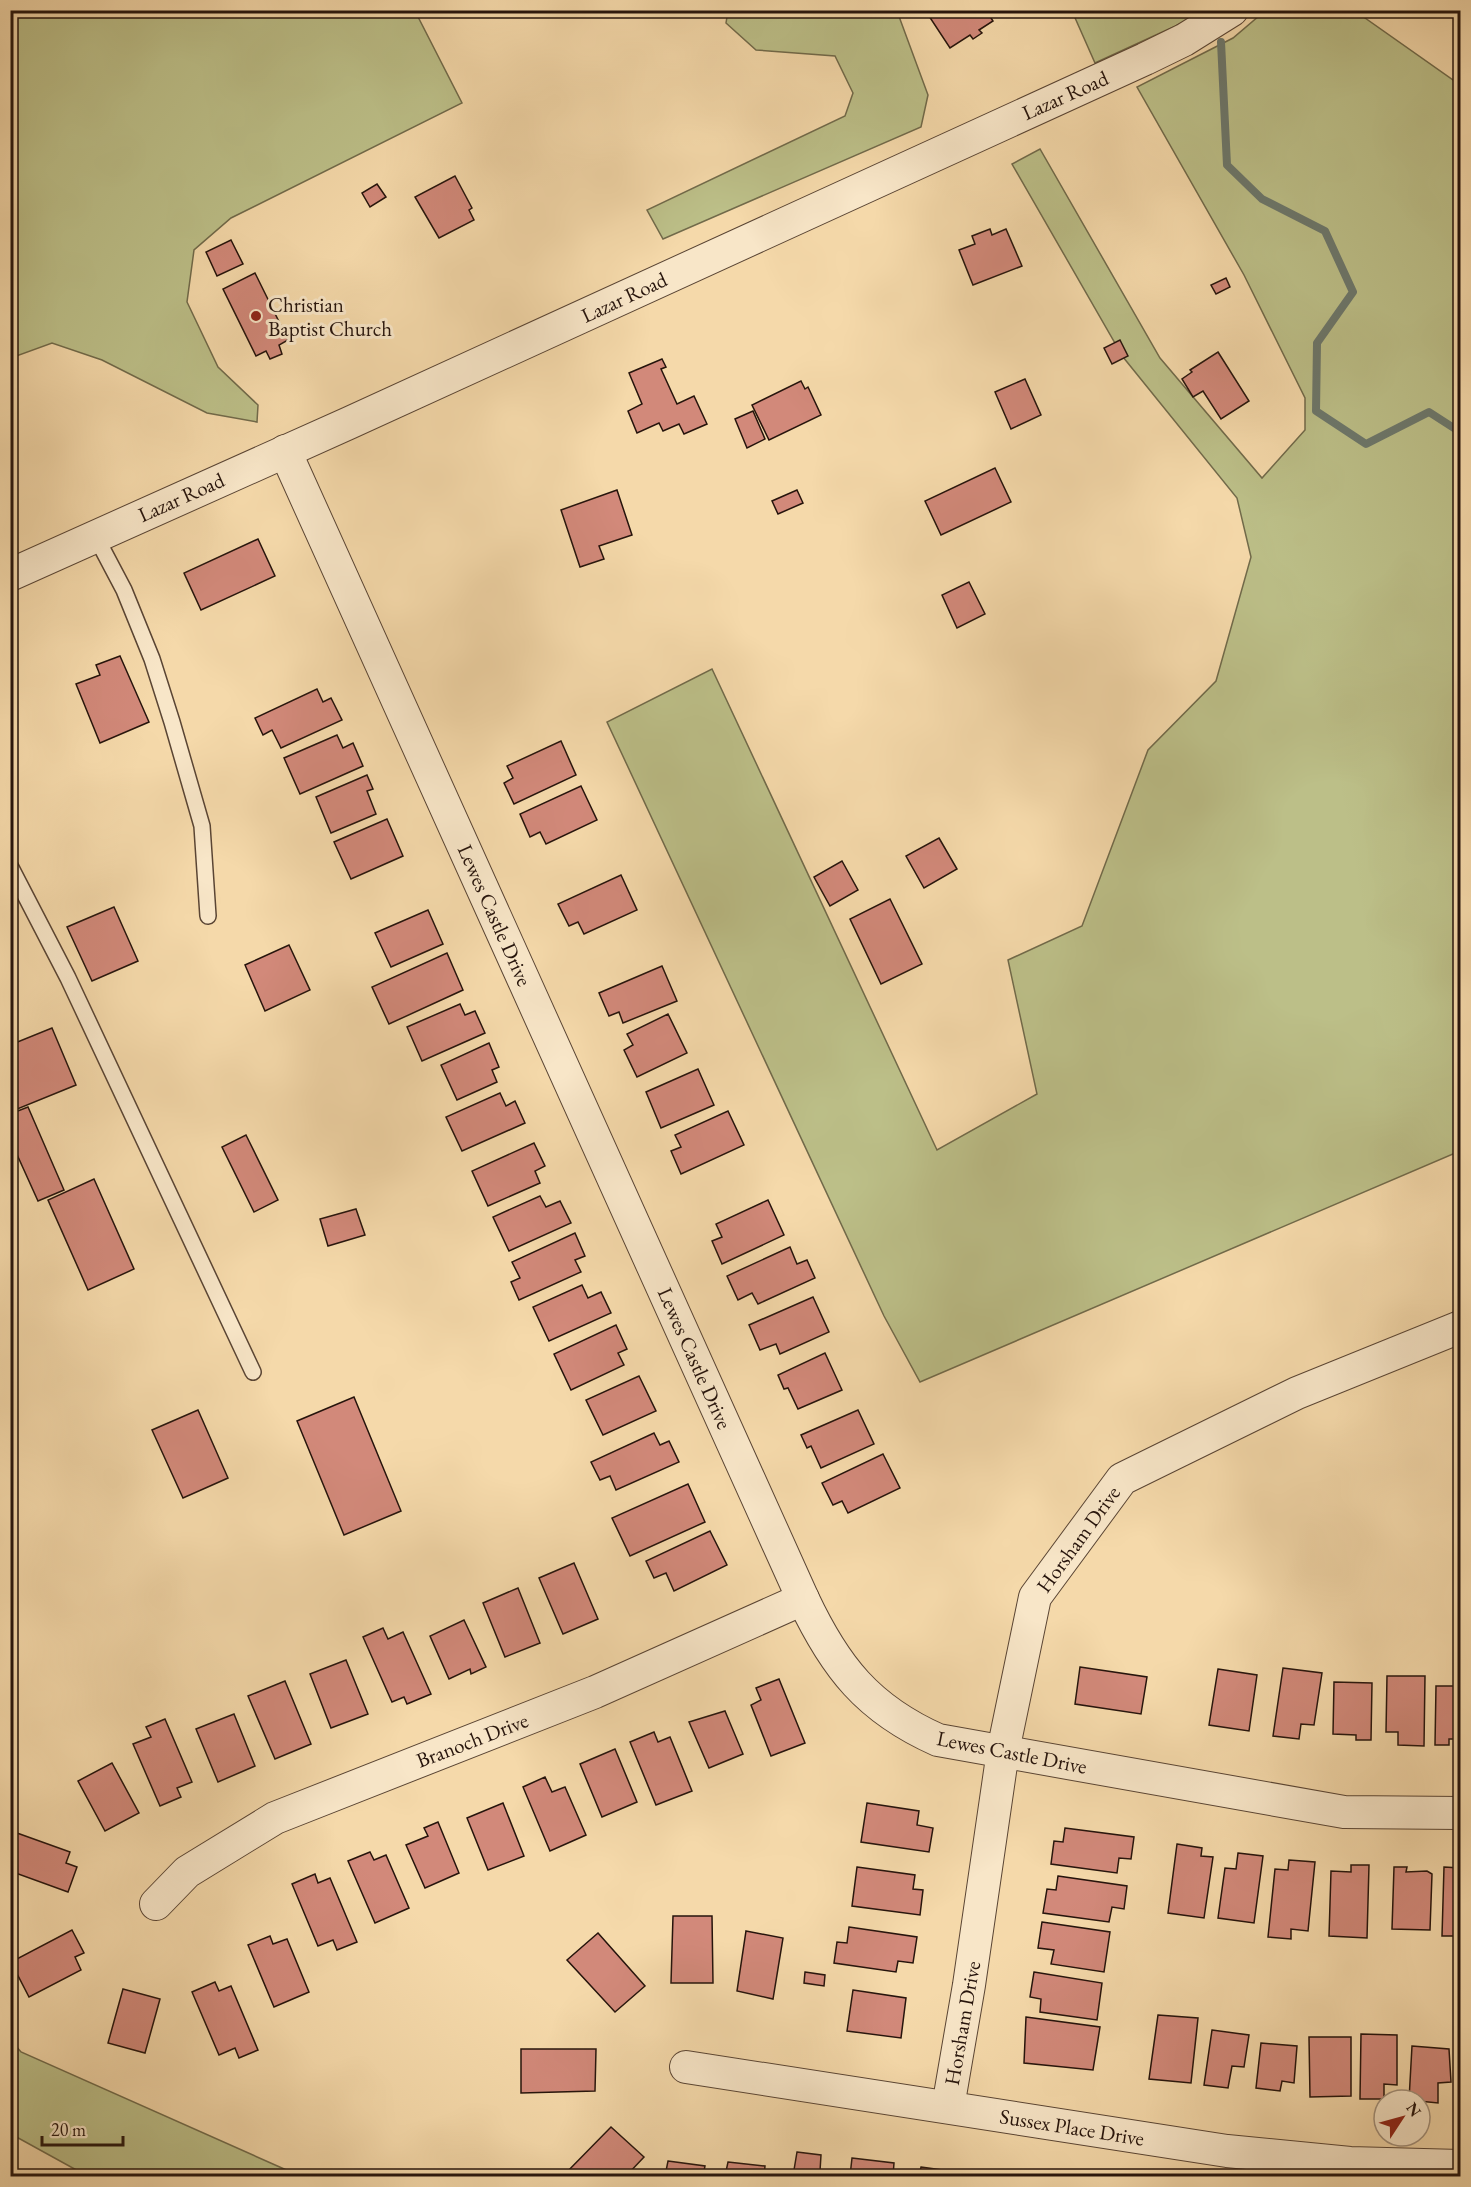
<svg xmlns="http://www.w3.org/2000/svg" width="1471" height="2187" viewBox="0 0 1471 2187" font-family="'EB Garamond',serif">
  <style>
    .green { fill: #bcbf88; stroke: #716a4a; stroke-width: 1.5 }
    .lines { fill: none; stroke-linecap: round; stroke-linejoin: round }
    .stream { stroke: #6d786c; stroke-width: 8 }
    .building { fill: #d2897a; stroke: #26140c; stroke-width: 1.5 }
    .service-casing { stroke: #5a4534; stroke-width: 18 }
    .minor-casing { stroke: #5a4534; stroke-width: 34 }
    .service { stroke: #f8e6c8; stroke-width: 15 }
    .minor { stroke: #f8e6c8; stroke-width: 32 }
    .poi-dot { fill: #8f2418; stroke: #f8e6c8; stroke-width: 2 }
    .labels { text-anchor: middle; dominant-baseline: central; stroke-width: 6; stroke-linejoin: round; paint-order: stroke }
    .street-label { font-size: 21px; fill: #26140c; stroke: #f8e6c8 }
    .poi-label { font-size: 21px; fill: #26140c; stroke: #f8e6c8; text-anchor: start }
  </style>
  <rect width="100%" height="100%" fill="#f5d9aa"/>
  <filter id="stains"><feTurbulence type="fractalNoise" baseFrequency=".00333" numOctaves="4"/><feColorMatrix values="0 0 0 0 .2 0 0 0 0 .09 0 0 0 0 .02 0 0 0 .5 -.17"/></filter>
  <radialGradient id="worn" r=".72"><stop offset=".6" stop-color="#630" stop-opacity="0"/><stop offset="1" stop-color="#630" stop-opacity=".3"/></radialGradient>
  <g class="green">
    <polygon points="11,10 415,11 462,103 231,218 194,250 187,302 218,367 258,405 257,422 207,413 102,360 52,343 11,358"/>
    <polygon points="1266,10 1355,11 1460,85 1460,1151 920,1382 884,1316 607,722 712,669 937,1150 1037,1094 1008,960 1082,926 1148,750 1216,681 1251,557 1237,498 1123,357 1012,164 1040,149 1160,358 1262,478 1305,430 1305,398 1244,275 1137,87 1233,38"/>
    <polygon points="728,11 897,11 928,95 921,127 663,239 647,210 845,116 853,93 835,56 756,50 726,23"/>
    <polygon points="1072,11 1204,11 1195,17 1095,63"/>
    <polygon points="10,2039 21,2052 300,2176 90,2176 80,2172 11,2134"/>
  </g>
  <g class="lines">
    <polyline class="stream" points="1221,42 1227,165 1262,199 1325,231 1353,292 1317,343 1316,411 1366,444 1429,412 1460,432"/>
  </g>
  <g class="building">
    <polygon points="925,10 986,10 993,21 979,30 982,33 973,39 970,35 950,48"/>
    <polygon points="455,176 472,208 469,210 474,220 439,238 415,197"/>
    <polygon points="377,184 386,197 370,207 362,193"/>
    <polygon points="990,229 992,235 1006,229 1022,266 973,285 959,250 975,244 972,236"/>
    <polygon points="231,240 243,264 217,276 206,252"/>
    <polygon points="255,273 288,340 279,345 282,354 270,359 266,351 256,356 223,289"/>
    <polygon points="1226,278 1230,287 1216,294 1211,285"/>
    <polygon points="1120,340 1128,356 1112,364 1104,348"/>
    <polygon points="1218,352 1249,401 1221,419 1203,391 1193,397 1182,379 1192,372 1190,370"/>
    <polygon points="662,359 666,367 661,369 677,404 694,396 707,424 684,434 679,424 663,431 659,423 637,433 628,411 642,404 629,373"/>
    <polygon points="1025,379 1041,415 1011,429 995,392"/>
    <polygon points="801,381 805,389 808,387 821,415 769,440 752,405"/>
    <polygon points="753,411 765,439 747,448 735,419"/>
    <polygon points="995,468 1011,502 941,535 925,501"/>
    <polygon points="617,490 632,535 599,546 604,559 580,567 561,510"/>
    <polygon points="797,490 803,503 778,514 772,501"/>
    <polygon points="258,539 275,576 201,610 184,573"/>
    <polygon points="969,582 985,614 957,628 942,595"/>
    <polygon points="120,656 149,722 100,743 76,684 100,675 96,665"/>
    <polygon points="317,689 323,702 331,698 342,720 281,748 272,730 263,735 255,718"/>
    <polygon points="337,735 343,748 353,743 363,766 300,794 284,758"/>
    <polygon points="561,741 576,775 514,804 504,783 513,778 507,766"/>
    <polygon points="367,775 373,789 367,791 376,814 331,833 316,797"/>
    <polygon points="581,786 597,820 546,844 540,832 530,837 520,814"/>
    <polygon points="387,819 403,856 351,879 334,842"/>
    <polygon points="939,838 957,869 924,888 906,856"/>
    <polygon points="842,861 858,890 830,906 814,877"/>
    <polygon points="621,875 637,910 584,934 578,922 569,926 558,904"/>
    <polygon points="890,899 922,964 881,984 850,919"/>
    <polygon points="114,907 138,961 92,981 67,927"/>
    <polygon points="428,910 443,944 391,967 375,933"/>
    <polygon points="289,945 310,990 265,1011 245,965"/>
    <polygon points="447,953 463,990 389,1024 372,987"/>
    <polygon points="662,966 677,1001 623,1023 619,1012 609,1016 599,993"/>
    <polygon points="460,1004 465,1015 475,1011 485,1033 422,1061 407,1027"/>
    <polygon points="668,1014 687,1053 637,1077 624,1050 633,1045 627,1034"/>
    <polygon points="52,1028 76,1085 10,1112 10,1045"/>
    <polygon points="489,1043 499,1067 492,1070 497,1082 457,1100 441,1065"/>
    <polygon points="698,1069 714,1105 661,1128 646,1092"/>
    <polygon points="500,1093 506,1106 515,1101 525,1123 462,1151 446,1117"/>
    <polygon points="28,1107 64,1190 38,1201 10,1139 10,1114"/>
    <polygon points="728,1111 744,1145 681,1174 671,1151 681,1147 675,1135"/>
    <polygon points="246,1135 278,1200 254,1212 222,1147"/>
    <polygon points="534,1143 545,1166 535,1171 540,1183 488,1206 472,1171"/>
    <polygon points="94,1179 134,1269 88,1290 48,1200"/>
    <polygon points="540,1196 546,1207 560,1201 571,1223 509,1251 493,1217"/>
    <polygon points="768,1200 784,1235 722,1264 712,1241 722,1237 716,1224"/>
    <polygon points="356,1209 365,1235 328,1246 320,1219"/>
    <polygon points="575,1233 585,1256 575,1260 581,1272 519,1300 511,1282 520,1278 512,1262"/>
    <polygon points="790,1247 797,1264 807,1260 815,1278 758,1304 752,1293 738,1300 727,1276"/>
    <polygon points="582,1285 588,1298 601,1292 611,1313 549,1341 533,1307"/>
    <polygon points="813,1297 829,1332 780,1354 776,1344 760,1350 749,1325"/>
    <polygon points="616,1325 627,1349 618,1353 624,1365 571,1390 554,1354"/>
    <polygon points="825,1353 842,1390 798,1409 788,1388 784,1389 778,1375"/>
    <polygon points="639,1376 656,1411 603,1435 586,1400"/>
    <polygon points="354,1397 401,1511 344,1535 297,1421"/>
    <polygon points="198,1410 228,1478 183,1498 152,1430"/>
    <polygon points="858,1410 874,1444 821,1468 811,1446 807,1448 801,1435"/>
    <polygon points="654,1433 660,1445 669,1441 679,1462 616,1490 610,1476 600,1480 591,1462"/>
    <polygon points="883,1454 900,1488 848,1513 842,1501 833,1505 822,1483"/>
    <polygon points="688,1484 705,1522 630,1556 612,1518"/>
    <polygon points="710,1531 727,1565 674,1591 666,1573 654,1578 646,1561"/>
    <polygon points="574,1563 598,1619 563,1634 539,1578"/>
    <polygon points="518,1588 540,1643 505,1657 483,1603"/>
    <polygon points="464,1620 486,1667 471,1674 470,1669 449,1679 430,1636"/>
    <polygon points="383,1628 388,1639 403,1632 431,1694 407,1704 404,1697 392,1702 363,1637"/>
    <polygon points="346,1660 368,1714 331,1728 310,1674"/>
    <polygon points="1080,1667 1147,1677 1141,1714 1075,1704"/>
    <polygon points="1283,1668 1322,1673 1314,1725 1301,1724 1299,1739 1273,1736"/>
    <polygon points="1218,1669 1257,1675 1249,1731 1209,1725"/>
    <polygon points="1387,1676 1425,1676 1424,1746 1398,1745 1398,1732 1386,1732"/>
    <polygon points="779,1679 805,1743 771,1756 751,1705 761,1700 756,1688"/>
    <polygon points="285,1681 311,1744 275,1759 248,1696"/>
    <polygon points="1334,1682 1372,1683 1371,1740 1356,1740 1356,1735 1333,1734"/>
    <polygon points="1436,1686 1460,1686 1460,1739 1449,1739 1449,1745 1435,1745"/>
    <polygon points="725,1711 743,1754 709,1768 689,1722"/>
    <polygon points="234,1714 255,1766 218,1782 196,1729"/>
    <polygon points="165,1719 192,1782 177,1788 181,1797 160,1806 133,1744 151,1737 146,1727"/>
    <polygon points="654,1732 658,1742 670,1737 692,1791 656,1805 630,1742"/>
    <polygon points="615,1749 637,1802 602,1817 580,1764"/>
    <polygon points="112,1763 139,1813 105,1831 78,1781"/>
    <polygon points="545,1777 552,1792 565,1787 586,1835 550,1851 523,1787"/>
    <polygon points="503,1803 524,1856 488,1870 467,1818"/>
    <polygon points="867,1803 919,1811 917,1825 933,1828 929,1852 861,1842"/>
    <polygon points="438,1822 459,1873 425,1888 406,1845 428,1836 424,1828"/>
    <polygon points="1065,1828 1134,1837 1131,1859 1119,1858 1117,1873 1051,1864 1054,1841 1063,1842"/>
    <polygon points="17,1833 70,1852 66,1863 77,1867 68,1892 10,1871 10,1851"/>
    <polygon points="1177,1844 1202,1848 1201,1856 1213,1857 1204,1918 1168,1913"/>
    <polygon points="370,1852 374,1860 386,1855 409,1908 375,1923 348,1861"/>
    <polygon points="1238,1853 1263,1856 1254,1923 1218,1918 1225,1868 1236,1869"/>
    <polygon points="1289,1860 1315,1862 1308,1931 1291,1929 1291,1939 1268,1937 1275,1869 1288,1870"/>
    <polygon points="1351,1865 1369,1865 1367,1938 1329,1936 1331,1871 1351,1872"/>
    <polygon points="857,1867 915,1875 913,1889 923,1890 920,1915 852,1906"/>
    <polygon points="1394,1867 1407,1867 1406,1872 1427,1871 1432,1874 1430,1930 1392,1929"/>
    <polygon points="1444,1867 1460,1868 1460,1948 1459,1936 1442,1936"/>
    <polygon points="315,1874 318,1883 330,1878 357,1942 337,1950 333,1940 318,1946 292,1884"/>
    <polygon points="1058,1876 1127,1886 1124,1909 1112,1907 1109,1922 1043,1913 1047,1889 1056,1890"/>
    <polygon points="673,1916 712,1916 713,1983 671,1983"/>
    <polygon points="1042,1922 1110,1932 1104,1972 1051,1964 1054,1950 1038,1948"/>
    <polygon points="849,1927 917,1937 913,1963 898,1961 896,1972 834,1963 837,1942 847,1943"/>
    <polygon points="72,1930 84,1953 75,1957 81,1970 29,1997 11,1962"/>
    <polygon points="746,1931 783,1938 773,1999 737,1991"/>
    <polygon points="598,1933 645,1986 615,2012 567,1960"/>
    <polygon points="270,1936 273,1944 287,1939 309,1992 274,2007 248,1945"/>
    <polygon points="805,1972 825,1975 824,1986 804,1983"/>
    <polygon points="1034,1972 1102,1983 1097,2020 1040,2012 1041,1999 1030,1997"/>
    <polygon points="215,1982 219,1991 231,1986 258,2050 239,2058 235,2048 219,2055 192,1992"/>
    <polygon points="123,1989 160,1999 145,2053 108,2043"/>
    <polygon points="853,1990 906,1998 901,2038 847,2031"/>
    <polygon points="1158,2015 1198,2018 1191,2083 1149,2079"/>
    <polygon points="1026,2017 1100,2027 1093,2070 1024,2063"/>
    <polygon points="1212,2030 1249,2035 1244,2067 1232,2066 1228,2088 1204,2085"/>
    <polygon points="1361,2034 1397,2035 1397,2085 1384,2084 1384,2099 1360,2099"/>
    <polygon points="1309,2037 1351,2037 1351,2096 1310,2097"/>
    <polygon points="1261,2043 1297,2046 1294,2083 1282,2081 1280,2091 1256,2088"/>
    <polygon points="1412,2046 1449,2049 1451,2082 1438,2083 1438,2103 1409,2100"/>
    <polygon points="521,2049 596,2049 595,2091 521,2093"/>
    <polygon points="611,2127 644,2157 626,2176 563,2176"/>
    <polygon points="797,2152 821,2155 820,2171 830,2176 793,2176"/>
    <polygon points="852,2158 894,2163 893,2176 850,2176"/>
    <polygon points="668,2161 705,2166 703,2176 665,2176"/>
    <polygon points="728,2162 765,2166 764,2176 725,2176"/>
    <polygon points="921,2167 949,2171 948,2176 919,2176"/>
  </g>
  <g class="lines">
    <g class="service-casing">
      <g id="service">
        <polyline points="95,535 124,590 152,659 172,722 202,826 208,916"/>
        <polyline points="10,866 68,978 253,1372"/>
      </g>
    </g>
    <g class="minor-casing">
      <g id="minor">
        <path d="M285,451L803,1599C835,1667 868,1709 938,1740L1344,1812L1460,1813"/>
        <polyline points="10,575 349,423 1145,59 1184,40 1232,10"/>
        <polyline points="156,1904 187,1872 275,1818 595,1692 803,1599"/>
        <polyline points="686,2067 1227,2151 1350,2163 1460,2166"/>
        <polyline points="948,2107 969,1985 1003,1751 1035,1597 1122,1479 1297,1393 1460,1327"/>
      </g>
    </g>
    <use href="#service" class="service"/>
    <use href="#minor" class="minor"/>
  </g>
  <circle class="poi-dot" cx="256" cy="316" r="6"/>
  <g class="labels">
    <g class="street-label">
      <text transform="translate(1065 95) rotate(-24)">Lazar Road</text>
      <text transform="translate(624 297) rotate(-25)">Lazar Road</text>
      <text transform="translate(181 497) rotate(-24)">Lazar Road</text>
      <text transform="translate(495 915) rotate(66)">Lewes Castle Drive</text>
      <text transform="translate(695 1358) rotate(66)">Lewes Castle Drive</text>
      <text transform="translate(1078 1539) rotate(-54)">Horsham Drive</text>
      <text transform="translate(472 1740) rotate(-21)">Branoch Drive</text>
      <text transform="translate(1012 1752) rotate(11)">Lewes Castle Drive</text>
      <text transform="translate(962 2023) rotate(-80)">Horsham Drive</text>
      <text transform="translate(1072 2127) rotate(9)">Sussex Place Drive</text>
    </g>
    <g class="poi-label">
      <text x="268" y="304">Christian<tspan x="268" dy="24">Baptist Church</tspan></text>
    </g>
  </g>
  <rect width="1471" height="2187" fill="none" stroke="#f5d9aa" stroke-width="36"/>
  <rect x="12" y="12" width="1447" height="2163" fill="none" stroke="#26140c" stroke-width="3"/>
  <rect x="18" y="18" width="1435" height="2151" fill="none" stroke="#26140c" stroke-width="1.5"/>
  <g transform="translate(1402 2118) rotate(54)"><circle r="28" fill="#f8e6c8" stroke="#a4927d" stroke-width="1.5"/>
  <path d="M0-4.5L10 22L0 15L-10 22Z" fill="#8f2418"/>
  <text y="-9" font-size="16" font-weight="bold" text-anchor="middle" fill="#26140c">N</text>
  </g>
  <path d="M42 2136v9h81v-9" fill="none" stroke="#26140c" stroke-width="3"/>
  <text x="51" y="2136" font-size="18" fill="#26140c" stroke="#f8e6c8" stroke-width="4.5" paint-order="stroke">20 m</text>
  <rect width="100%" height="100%" filter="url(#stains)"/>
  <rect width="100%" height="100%" fill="url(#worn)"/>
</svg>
